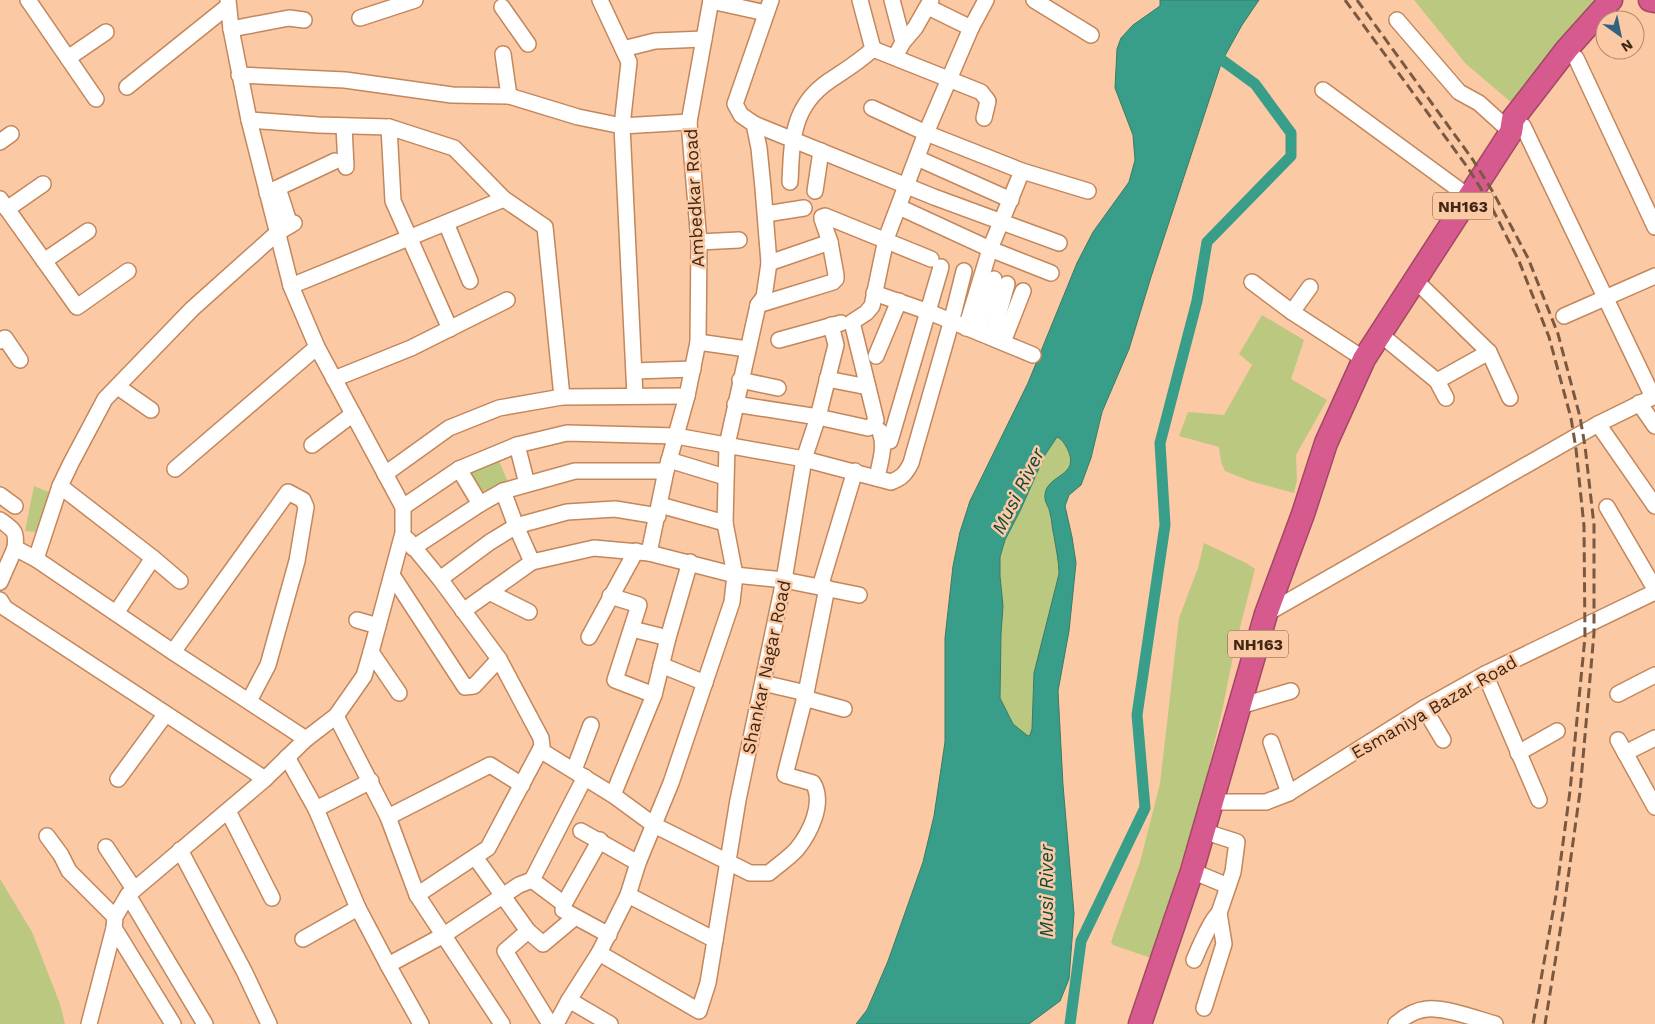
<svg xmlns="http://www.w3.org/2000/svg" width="1655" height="1024" viewBox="0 0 1655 1024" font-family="'Work Sans',sans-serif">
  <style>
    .green { fill: #bbc880 }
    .water { fill: #389e89; stroke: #3a7b66; fill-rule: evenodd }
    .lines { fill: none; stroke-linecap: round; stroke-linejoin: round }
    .canal { stroke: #389e89; stroke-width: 11 }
    .minor-casing { stroke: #c3875b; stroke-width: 18 }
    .highway-casing { stroke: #a24864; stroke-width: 25 }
    .minor { stroke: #fff; stroke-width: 15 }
    .highway { stroke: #d75a8e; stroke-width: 22 }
    .rail { stroke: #795941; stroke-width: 3; stroke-dasharray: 10 5; stroke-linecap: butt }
    .labels { text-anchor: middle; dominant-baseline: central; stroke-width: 5; stroke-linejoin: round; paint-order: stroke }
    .shield { fill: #fcc9a5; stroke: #785840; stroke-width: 1 }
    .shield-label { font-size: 16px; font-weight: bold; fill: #402815 }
    .street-label { font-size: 18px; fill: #402815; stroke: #fcc9a5 }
    .water-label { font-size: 19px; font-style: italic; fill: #104a3f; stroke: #fcc9a5 }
  </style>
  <rect width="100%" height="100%" fill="#fcc9a5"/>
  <g class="green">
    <polygon points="1414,0 1598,0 1512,103 1466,64"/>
    <polygon points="1262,315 1304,340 1291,379 1327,400 1296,455 1297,480 1294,493 1250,481 1225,471 1221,462 1219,447 1179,436 1188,412 1224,415 1252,365 1239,354"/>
    <path d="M1057,437C1062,439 1064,443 1067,448C1077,468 1062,475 1048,486L1046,504L1050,513L1059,562V574L1034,673L1032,729L1030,735L1028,736L1013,724L1000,698L1001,634L1003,606L1000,576V557L1005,540L1020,511L1045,455Z"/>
    <polygon points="498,459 508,482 479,493 466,474"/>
    <polygon points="34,486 51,493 39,532 25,531"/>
    <polygon points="1204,543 1246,563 1255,569 1235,647 1222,711 1201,800 1151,958 1113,945 1111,942 1140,862 1160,784 1179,618 1198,568"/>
    <polygon points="0,879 32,932 60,1004 65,1024 0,1024"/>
  </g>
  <path class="water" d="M1160,0H1259L1242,25L1222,61L1151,277L1129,349L1102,412L1091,458L1081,485L1069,495L1065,506L1072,537L1076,563L1069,631L1058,691L1063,785L1074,914L1069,979L1060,1001L1029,1024H856L867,1010L888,961L923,862L934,816L945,742V638L953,566L960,532L970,501L1028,383L1077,263L1093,232L1129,182L1135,160L1133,135L1115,88L1117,49L1121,38L1133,25L1160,6ZM1057,437C1062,439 1064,443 1067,448C1082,477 1046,474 1045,495C1044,502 1049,507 1050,513C1052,520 1052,529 1054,536C1056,549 1059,561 1059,574L1034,673L1032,729L1030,735L1028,736L1013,724L1000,698L1001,634L1003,606L1000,576V557L1005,540L1020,511L1045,455Z"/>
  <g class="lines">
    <polyline class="canal" points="1070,1024 1081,941 1145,808 1137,715 1165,525 1160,443 1197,301 1207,242 1291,156 1291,133 1255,84 1211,52"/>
    <g class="minor-casing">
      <g id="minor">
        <polyline points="28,0 96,99"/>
        <polyline points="600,0 629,62 622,126 635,396"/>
        <polyline points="892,0 903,42 895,57"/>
        <polyline points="1034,0 1091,35"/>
        <polyline points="711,1 766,13"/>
        <polyline points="502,7 528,44"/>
        <polyline points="928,7 971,28"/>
        <polyline points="360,18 415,0"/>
        <polyline points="1397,20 1459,92 1479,103 1511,132"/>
        <polyline points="231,29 289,18 304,20"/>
        <polyline points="903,42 915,28 931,0"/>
        <polyline points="623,49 655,41 704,39"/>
        <polyline points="873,49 981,92 988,101 984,118"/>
        <polyline points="503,54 509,96"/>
        <polyline points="68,58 106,32"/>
        <polyline points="1576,58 1655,227"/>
        <polyline points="239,75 345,80 452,95 509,96 578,117 622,126 689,122"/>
        <polyline points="127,87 228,6"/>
        <polyline points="1323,90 1469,197"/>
        <polyline points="872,108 926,133 1022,171 1088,191"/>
        <polyline points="249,120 318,125 389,127 454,148 504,199 545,227 562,397"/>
        <polyline points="754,124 934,197 1059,243"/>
        <polyline points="344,126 346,167"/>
        <polyline points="1523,126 1653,397"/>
        <polyline points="389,127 393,201 450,329"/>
        <polyline points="0,142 11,134"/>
        <polyline points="917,158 1011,200"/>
        <path d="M790,182C792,142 791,107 829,81C844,71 859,62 873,49L860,0"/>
        <polyline points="278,188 290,225"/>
        <polyline points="815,191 821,151"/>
        <polyline points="267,193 335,161"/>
        <polyline points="0,199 77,307 128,271"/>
        <polyline points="899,207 990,249 1051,273"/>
        <polyline points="7,209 43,184"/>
        <polyline points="766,214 804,208"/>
        <polyline points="294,223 277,233 192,309 105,399 71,463 60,486 36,559 173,652 306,739"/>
        <polyline points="446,223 470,281"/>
        <polyline points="699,242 739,240"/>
        <polyline points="44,261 88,231"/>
        <polyline points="769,263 830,242"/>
        <polyline points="1414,279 1489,352 1510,398"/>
        <polyline points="1252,282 1292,312 1364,359"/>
        <polyline points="291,286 504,199"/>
        <polyline points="874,293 929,312 1033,355"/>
        <polyline points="758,305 833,282 836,279 836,275 830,242 822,219 822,217 825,216 931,259"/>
        <polyline points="1292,312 1310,287"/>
        <polyline points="1564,316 1655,276"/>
        <polyline points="966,328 990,249 1022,171"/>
        <polyline points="978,332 994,279"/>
        <polyline points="1380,334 1437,381 1446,398"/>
        <polyline points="992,337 1007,284"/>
        <polyline points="779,340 841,323"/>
        <polyline points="0,341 5,338 20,360"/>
        <polyline points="698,342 747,349"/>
        <polyline points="1003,342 1023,291"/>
        <polyline points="876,356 899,301"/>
        <polyline points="634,371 693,369"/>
        <polyline points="334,379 411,348 507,300"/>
        <polyline points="827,379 868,387"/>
        <polyline points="740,380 778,388"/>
        <polyline points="1437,381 1489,352"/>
        <polyline points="118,387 151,410"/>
        <polyline points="1639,403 1655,426"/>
        <polyline points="735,404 818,417 868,428 872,426 876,420 852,322 866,313 872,306 886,239 926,133 971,28 986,0"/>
        <polyline points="1598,424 1655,506"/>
        <polyline points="890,441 941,267"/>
        <polyline points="312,445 353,414"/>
        <polyline points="517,445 527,484"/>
        <polyline points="669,460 725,477"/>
        <polyline points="175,469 317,347"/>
        <polyline points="459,469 480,504"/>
        <polyline points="385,474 449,428 499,408 562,397 687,396"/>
        <path d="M877,478C880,461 886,447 880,431"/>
        <polyline points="60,486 153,558 180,581"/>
        <polyline points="503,491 516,526 532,562"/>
        <polyline points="0,495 15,506"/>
        <polyline points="660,505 725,523"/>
        <path d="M403,507L459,469L517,445L567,433L676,436L804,459L891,482C902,478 906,473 911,463L951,323L964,271"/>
        <polyline points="1607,507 1655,589"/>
        <path d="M0,520C14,530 17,531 15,548"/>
        <polyline points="408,540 440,579 499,659 541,738 542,746 540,750"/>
        <polyline points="413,548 480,504 503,491 575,471 666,471"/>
        <polyline points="649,553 666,471 687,396 698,342 699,242 689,122 711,0"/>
        <polyline points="392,575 465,687 474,686 499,659"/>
        <polyline points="440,579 490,542 516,526 567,512 615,509 658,516"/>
        <polyline points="0,582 15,548 36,559"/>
        <polyline points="820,587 855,471"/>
        <polyline points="489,592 529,612"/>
        <polyline points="610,596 639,605 615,680 654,695"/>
        <polyline points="0,600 5,608 265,779"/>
        <polyline points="463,611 532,562 594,548 649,553 735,575 784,580 859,595"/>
        <polyline points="116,613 153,558"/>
        <polyline points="1266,614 1598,424 1655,396"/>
        <polyline points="357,620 378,626"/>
        <polyline points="632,629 668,638"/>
        <polyline points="589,637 636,551"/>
        <polyline points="173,652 288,492 303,500 306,507 297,561 268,665 249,701"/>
        <polyline points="371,652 399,693"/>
        <polyline points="661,665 705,683"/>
        <polyline points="1485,674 1539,800"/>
        <polyline points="763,683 806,693"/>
        <polyline points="1618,694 1655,675"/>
        <polyline points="804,698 844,709"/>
        <polyline points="1240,706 1291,691"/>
        <polyline points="1424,708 1443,740"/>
        <polyline points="336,716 388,817 417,895 502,1024"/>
        <polyline points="1618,740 1655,807"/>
        <polyline points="1271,742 1289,793"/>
        <polyline points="1518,753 1557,731"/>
        <polyline points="1625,753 1655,738"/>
        <polyline points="287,757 316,809 358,908 388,965 421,1024"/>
        <polyline points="574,770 591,725"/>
        <polyline points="118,779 165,715"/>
        <polyline points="613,795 654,695 668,638 690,562"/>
        <polyline points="1211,802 1266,802 1289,793 1424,708 1485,674 1655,592"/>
        <polyline points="316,809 371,781"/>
        <polyline points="228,811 272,898"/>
        <polyline points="388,817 490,765 522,785"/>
        <polyline points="581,831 638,863"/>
        <polyline points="1203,831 1237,842 1233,872 1219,913 1224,944 1204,1008"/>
        <polyline points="47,836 61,855 69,871 115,917"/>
        <polyline points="600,840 564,904 563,910 609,935"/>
        <polyline points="106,847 134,889"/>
        <polyline points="180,850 244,971 269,1024"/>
        <polyline points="475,857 528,931 505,951 550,1024"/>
        <polyline points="1192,871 1228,886"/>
        <polyline points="128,895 205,1024"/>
        <path d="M417,895L488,848L540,750L613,795L654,825L750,873H769C778,865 789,858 797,849C810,833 825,803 813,783L785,775L806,693L827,588"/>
        <polyline points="628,895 715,940"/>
        <polyline points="564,904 532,880 585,777"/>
        <polyline points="114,928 173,1024"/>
        <polyline points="528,931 543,944 574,918"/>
        <polyline points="303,939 358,908"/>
        <polyline points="599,953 699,1011 708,983 738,800 784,580 804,459 818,417 836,345 831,325"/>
        <path d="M1194,960C1198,950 1212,918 1219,913"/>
        <polyline points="388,965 444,935 519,885 532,880"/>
        <polyline points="569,1000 610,1024"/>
        <polyline points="89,1024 114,928 115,917 128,895 265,779 306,739 336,716 364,676 371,652 403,533 403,507 317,347 291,286 249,120 231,29 228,0"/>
        <polyline points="556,1024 569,1000 599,953 628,895 638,863 671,783 732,602 735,575 725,523 727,445 758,305 764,297 769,263 763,188 759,148 754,124 741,115 735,104 771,0"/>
        <path d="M1396,1024C1404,1017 1415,1010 1427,1009C1445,1007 1477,1019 1495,1024"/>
      </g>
    </g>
    <g class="highway-casing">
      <g id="highway">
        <polyline points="1650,0 1655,1"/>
        <polyline points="1140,1024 1192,871 1266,614 1303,514 1326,443 1364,359 1511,132 1513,119 1567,49 1611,0"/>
      </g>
    </g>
    <use href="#minor" class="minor"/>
    <use href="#highway" class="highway"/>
    <g class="rail">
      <polyline points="1345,0 1468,168 1488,200 1519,261 1549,337 1571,418 1576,449 1584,526 1585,637 1570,791 1556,895 1533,1024"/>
      <polyline points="1357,0 1473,160 1493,192 1528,258 1558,334 1580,417 1585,446 1594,525 1594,633 1580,792 1564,907 1545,1024"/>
    </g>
  </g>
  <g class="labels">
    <g class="shield">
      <rect x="1433" y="192.5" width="60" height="27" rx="4"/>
      <rect x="1228" y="630.5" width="60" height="27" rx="4"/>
    </g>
    <g class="shield-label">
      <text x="1463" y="206">NH163</text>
      <text x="1258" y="644">NH163</text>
    </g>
    <g class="street-label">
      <text transform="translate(694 198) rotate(-93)">Ambedkar Road</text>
      <text transform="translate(766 667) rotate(-78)">Shankar Nagar Road</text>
      <text transform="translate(1434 707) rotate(-30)">Esmaniya Bazar Road</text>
    </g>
    <g class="water-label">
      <text transform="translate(1018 491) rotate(-63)">Musi River</text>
      <text transform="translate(1046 891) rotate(-90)">Musi River</text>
    </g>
  </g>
  <g transform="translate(1620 35) rotate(147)"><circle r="24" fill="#fcc9a5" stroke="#b1896b"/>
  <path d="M0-4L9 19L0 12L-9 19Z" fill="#316380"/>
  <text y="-8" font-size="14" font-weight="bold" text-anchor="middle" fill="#402815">N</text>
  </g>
</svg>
